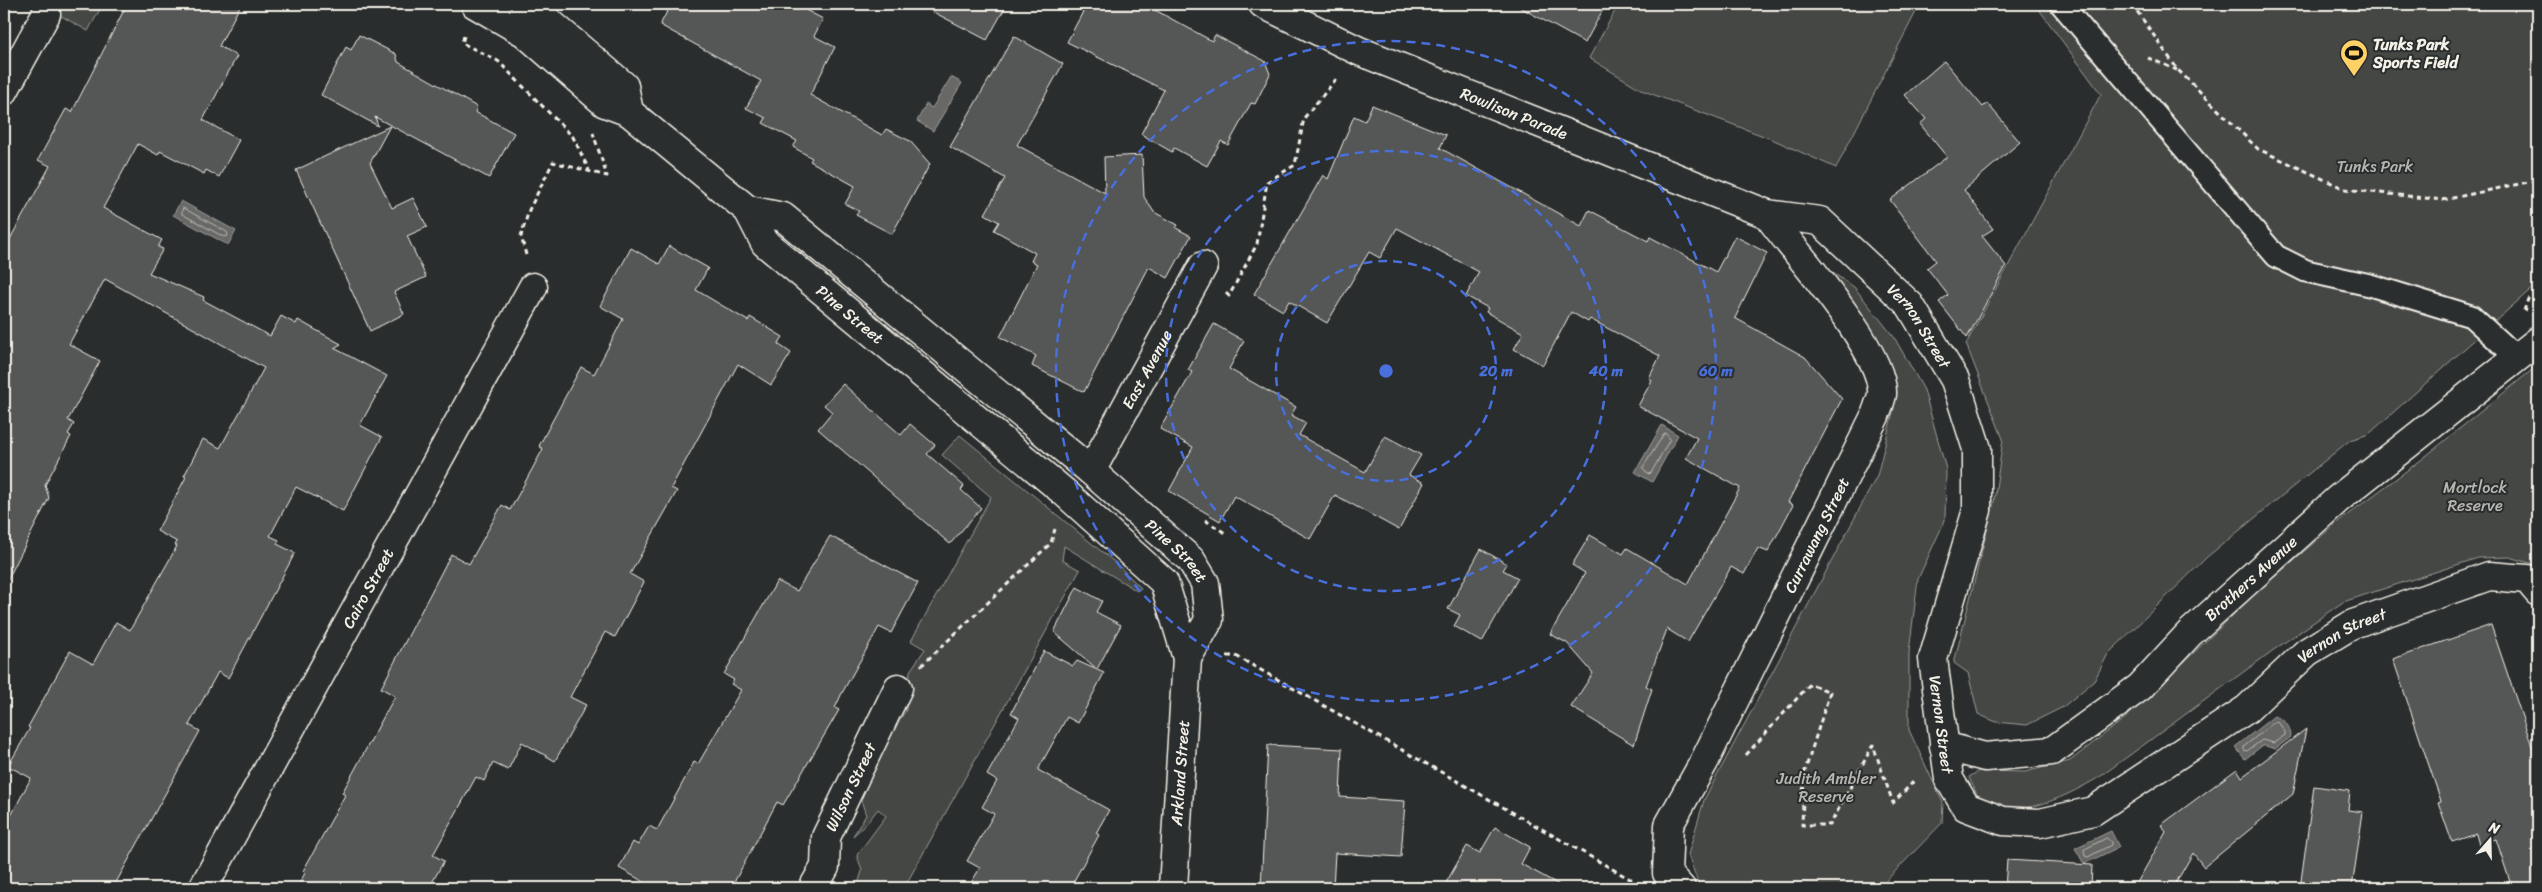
<svg xmlns="http://www.w3.org/2000/svg" width="2542" height="892" viewBox="0 0 2542 892" font-family="Sriracha,sans-serif">
  <style>
    .green { fill: #444645; stroke: #9c9c96 }
    .water { fill: #676866; stroke: #9f9f9a }
    .lines { fill: none; stroke-linecap: round; stroke-linejoin: round }
    .shore { stroke: #bcbab4; stroke-width: 1 }
    .building { fill: #555756; stroke: #f4f1e8 }
    .lane-casing { stroke: #f4f1e8; stroke-width: 25 }
    .street-casing { stroke: #f4f1e8; stroke-width: 31 }
    .path { stroke: #f4f1e8; stroke-width: 3; stroke-dasharray: 5 4; stroke-linecap: butt }
    .lane { stroke: #2a2d2e; stroke-width: 21 }
    .street { stroke: #2a2d2e; stroke-width: 28 }
    .ring { fill: none; stroke: #486fdb; stroke-width: 2.5; stroke-dasharray: 9 6 }
    .labels { text-anchor: middle; dominant-baseline: central; stroke-width: 4; stroke-linejoin: round; paint-order: stroke }
    .poi-label { font-size: 16px; font-weight: bold; fill: #f4f1e8; stroke: #2a2d2e; text-anchor: start }
    .street-label { font-size: 16px; fill: #f4f1e8; stroke: #2a2d2e }
    .park-label { font-size: 16px; fill: #b6b5af; stroke: #2a2d2e }
    .centre { fill: #486fdb; stroke: #2a2d2e; stroke-width: 2.5 }
    .ring-label { font-size: 15px; text-anchor: middle; font-weight: bold; fill: #486fdb; stroke: #2a2d2e; stroke-width: 4; stroke-linejoin: round; paint-order: stroke }
  </style>
  <rect width="100%" height="100%" fill="#2a2d2e"/>
  <filter id="ink" filterUnits="userSpaceOnUse"><feTurbulence type="fractalNoise" baseFrequency=".02" numOctaves="2"/><feDisplacementMap in="SourceGraphic" scale="10" xChannelSelector="R" yChannelSelector="G"/><feConvolveMatrix kernelMatrix="1 2 1 2 8 2 1 2 1" color-interpolation-filters="sRGB"/></filter>
  <g filter="url(#ink)">
    <g class="green">
      <polygon points="40,4 103,4 88,31"/>
      <polygon points="1619,4 1920,4 1836,168 1774,140 1644,91 1589,58"/>
      <polygon points="2035,4 2538,4 2538,283 2369,434 2350,440 2207,557 2108,654 2094,681 2063,707 2027,725 1996,722 1978,714 1968,673 1954,663 1994,502 2003,439 1966,344 2101,94"/>
      <polygon points="1821,265 1854,287 1894,337 1924,390 1946,469 1945,520 1918,579 1909,652 1909,730 1943,803 1942,823 1879,888 1700,888 1688,855 1704,800 1877,476 1894,408 1871,359"/>
      <path d="M2538,365V568L2533,564L2510,557L2478,558L2343,602L2275,649L2101,776C2078,790 2042,809 2015,808C2002,808 1990,803 1978,797L1969,777L1979,771L2025,772L2070,761L2129,715L2257,592L2339,521L2421,460Z"/>
      <polygon points="960,435 1118,565 1141,588 1137,591 1064,546 1062,560 1080,570 904,888 857,888 862,871 857,855 886,816 878,809 867,823 853,836 866,815 861,800 879,754 906,710 910,671 925,649 911,641 991,497 942,455"/>
    </g>
    <g class="water">
      <polygon points="951,77 962,83 933,131 917,121 926,104 932,108"/>
      <polygon points="181,201 236,231 228,245 173,215"/>
      <polygon points="1662,425 1678,435 1652,482 1635,472"/>
      <path d="M2274,716C2284,719 2291,726 2291,737L2275,749L2263,745L2245,759L2235,747Z"/>
      <polygon points="2111,831 2119,847 2084,864 2075,848"/>
    </g>
    <g class="lines">
      <g class="shore">
        <polygon points="183,208 227,232 228,236 224,237 182,214"/>
        <polygon points="1665,433 1670,439 1651,473 1648,474 1643,468"/>
        <polygon points="2275,722 2279,723 2285,732 2285,735 2274,743 2262,740 2247,751 2244,750 2244,747"/>
        <polygon points="2107,838 2111,842 2111,845 2088,857 2085,856 2084,850"/>
      </g>
    </g>
    <g class="building">
      <polygon points="127,4 241,4 219,46 237,56 203,120 239,140 219,177 206,170 204,174 160,151 158,155 138,144 103,208 162,240 158,247 163,249 149,273 204,297 203,300 270,336 281,316 296,324 298,320 341,344 334,348 387,376 360,425 382,437 343,511 296,487 270,536 279,540 277,544 295,553 228,678 218,672 189,725 200,731 113,888 4,888 4,829 31,778 8,766 30,728 28,727 70,651 93,664 116,622 130,630 177,546 175,545 177,542 157,531 186,477 184,476 203,439 220,448 264,368 105,279 69,344 100,361 68,420 74,424 68,434 71,436 45,485 49,498 4,587 4,250 50,166 38,160 66,109 72,112"/>
      <polygon points="671,4 794,4 823,19 814,36 835,47 810,95 882,135 886,129 910,141 930,164 892,234 856,215 859,211 845,204 855,186 810,161 812,158 793,147 797,141 763,123 766,118 746,108 761,81 660,25"/>
      <polygon points="918,4 1007,4 987,40"/>
      <polygon points="1087,4 1144,4 1212,41 1215,35 1265,61 1270,74 1255,104 1251,103 1228,145 1221,141 1207,166 1174,148 1172,152 1141,134 1164,90 1067,42"/>
      <polygon points="1514,4 1606,4 1585,43"/>
      <polygon points="359,35 396,54 398,62 477,107 475,112 514,133 489,178 375,117 378,126 321,95 346,47 351,50"/>
      <polygon points="1014,36 1063,64 1017,145 1105,193 1104,157 1142,155 1144,197 1154,212 1178,225 1176,228 1191,236 1168,278 1149,267 1084,392 1032,366 1036,356 1000,337 1037,264 1031,261 1035,253 994,230 999,222 985,214 1005,178 950,147"/>
      <polygon points="1944,61 1983,107 1987,103 2020,142 1964,190 1993,229 1982,236 2006,266 1967,338 1939,302 1948,295 1927,268 1936,261 1890,200 1947,157 1920,124 1926,119 1905,95"/>
      <polygon points="1372,105 1446,135 1440,148 1581,226 1589,210 1648,241 1650,237 1716,272 1735,236 1767,253 1735,318 1805,357 1842,399 1788,502 1793,505 1768,552 1758,548 1744,574 1731,567 1688,642 1667,629 1646,686 1652,689 1634,745 1571,707 1593,673 1567,643 1550,634 1585,573 1572,565 1590,535 1623,554 1627,548 1688,584 1740,488 1686,458 1697,438 1638,406 1652,380 1649,378 1660,356 1590,319 1588,322 1571,312 1543,365 1514,349 1523,333 1486,312 1488,308 1466,296 1479,272 1397,228 1380,258 1369,252 1327,323 1289,301 1283,311 1254,294 1323,175 1328,179 1354,116 1365,121"/>
      <polygon points="390,126 370,163 392,208 413,198 427,227 407,236 426,277 394,292 404,314 370,331 296,170"/>
      <polygon points="669,246 708,268 696,290 748,321 750,317 783,337 778,344 791,353 771,385 738,364 671,488 677,491 630,574 644,582 615,637 605,632 570,697 586,705 555,761 522,742 508,770 493,763 484,781 476,777 433,855 444,861 429,888 297,888 305,873 303,871 345,795 342,793 395,696 381,688 451,554 469,564 502,505 510,510 543,449 539,446 581,367 594,374 623,319 600,306 631,248 659,264"/>
      <polygon points="1214,324 1244,341 1229,369 1296,407 1291,415 1306,423 1299,435 1365,472 1385,436 1421,455 1409,475 1424,483 1399,530 1335,495 1310,539 1234,496 1220,521 1169,491 1193,447 1160,429 1192,372 1188,370"/>
      <polygon points="843,384 901,435 910,424 935,445 927,454 964,486 961,490 981,508 950,544 818,429 832,412 824,405"/>
      <polygon points="830,536 918,583 891,633 879,627 842,693 835,708 839,710 825,734 783,805 777,802 731,888 655,888 619,868 633,842 638,845 649,826 657,830 694,762 698,764 741,690 731,684 734,680 724,674 777,581 797,591"/>
      <polygon points="1481,549 1507,564 1503,570 1518,578 1482,642 1454,626 1460,615 1448,609"/>
      <polygon points="1077,587 1102,601 1096,612 1121,625 1097,669 1054,632"/>
      <polygon points="2491,625 2538,764 2538,888 2512,888 2496,839 2479,845 2476,834 2452,842 2438,802 2441,801 2393,659"/>
      <polygon points="1044,651 1073,666 1077,661 1104,673 1078,723 1067,717 1038,770 1109,810 1096,833 1099,835 1070,888 968,888 980,868 967,861 994,814 982,807 997,781 987,775 1019,718 1011,713"/>
      <polygon points="2306,729 2293,794 2204,867 2193,853 2173,888 2134,888 2166,832 2161,825 2237,769 2242,777"/>
      <polygon points="1268,745 1342,749 1340,797 1405,801 1401,857 1335,853 1333,888 1261,888"/>
      <polygon points="2314,786 2350,791 2348,810 2363,812 2352,888 2300,888"/>
      <polygon points="1495,827 1530,847 1521,864 1565,888 1443,888 1467,846 1480,853"/>
      <polygon points="2007,860 2092,865 2091,888 2005,888"/>
    </g>
    <g class="lines">
      <g class="lane-casing">
        <polyline id="lane" points="2061,4 2276,256 2306,271 2370,285 2471,316 2516,357"/>
      </g>
      <g class="street-casing">
        <g id="street">
          <path id="s1" d="M475,4L525,33L605,103L629,112L748,210L765,243L1064,492L1164,582L1187,658L1173,888"/>
          <polyline points="525,4 535,10 624,86 629,112"/>
          <path id="s2" d="M1263,4L1359,51L1767,214L1820,221L1910,305L1955,380L1977,449V510L1933,659L1949,779L1966,807L2003,821L2040,823L2093,811L2247,709L2307,652L2353,624L2489,576L2527,579L2538,592"/>
          <polyline points="4,91 46,14"/>
          <path id="s3" d="M748,210L783,217L1091,471L1191,560L1205,583L1209,620L1187,658"/>
          <path id="s4" d="M1091,471L1203,266"/>
          <path id="s5" d="M1944,746L1985,757L2052,751L2140,687L2190,633L2338,499L2538,341"/>
          <path id="s6" d="M203,888L533,287"/>
          <path id="s7" d="M813,888L825,867L826,837L898,688"/>
          <path id="s8" d="M1681,888L1667,873L1669,825L1704,762L1875,416C1877,409 1881,401 1882,394C1885,351 1793,250 1767,214"/>
        </g>
      </g>
      <g class="path">
        <polyline points="2132,4 2178,70 2258,149 2345,189 2443,200 2538,180"/>
        <polyline points="464,36 462,43 498,61 573,137 589,170"/>
        <polyline points="2148,58 2177,70"/>
        <polyline points="526,255 521,236 529,210 553,162 607,176 593,133"/>
        <polyline points="1226,293 1229,296 1257,244 1267,182 1295,165 1304,118 1338,77"/>
        <polyline points="2524,311 2528,299 2538,291"/>
        <polyline points="1205,520 1225,533"/>
        <polyline points="1227,656 1236,656 1630,879 1634,879"/>
        <polyline points="921,666 1051,543 1055,529"/>
        <polyline points="1746,755 1810,684 1830,692 1804,774 1802,825 1830,825 1873,745 1893,803 1916,779"/>
      </g>
      <use href="#lane" class="lane"/>
      <use href="#street" class="street"/>
    </g>
  </g>
  <g class="ring">
    <circle cx="1386" cy="371" r="110"/>
    <circle cx="1386" cy="371" r="220"/>
    <circle cx="1386" cy="371" r="330"/>
  </g>
  <defs>
    <g id="stadium-pin" transform="scale(1.4375)"><path d="M0 17L-7.5 6A9.5 9.5 0 1 1 7.5 6Z" fill="#ffd166" stroke="#2a2d2e"/><path d="M0-5a6.5 5 0 1 0 0 10a6.5 5 0 1 0 0-10ZM-3.5-1.8h7v3.6h-7Z" fill="#111"/></g>
  </defs>
  <g fill-rule="evenodd">
    <use href="#stadium-pin" x="2354" y="53"/>
  </g>
  <g class="labels">
    <g class="poi-label">
      <text x="2373" y="44">Tunks Park<tspan x="2373" dy="18">Sports Field</tspan></text>
    </g>
    <g class="street-label">
      <text stroke="none"><textPath href="#s2" startOffset="274">Rowlison Parade</textPath></text>
      <text stroke="none"><textPath href="#s1" startOffset="492">Pine Street</textPath></text>
      <text stroke="none"><textPath href="#s2" startOffset="745">Vernon Street</textPath></text>
      <text stroke="none"><textPath href="#s4" startOffset="116">East Avenue</textPath></text>
      <text stroke="none"><textPath href="#s8" startOffset="394">Currawang Street</textPath></text>
      <text stroke="none"><textPath href="#s3" startOffset="552">Pine Street</textPath></text>
      <text stroke="none"><textPath href="#s5" startOffset="374">Brothers Avenue</textPath></text>
      <text stroke="none"><textPath href="#s6" startOffset="342">Cairo Street</textPath></text>
      <text stroke="none"><textPath href="#s2" startOffset="1690">Vernon Street</textPath></text>
      <text stroke="none"><textPath href="#s2" startOffset="1165">Vernon Street</textPath></text>
      <text transform="translate(1180 773) rotate(-86)">Arkland Street</text>
      <text stroke="none"><textPath href="#s7" startOffset="110">Wilson Street</textPath></text>
    </g>
    <g class="park-label">
      <text x="2375" y="166">Tunks Park</text>
      <text x="2475" y="487">Mortlock<tspan x="2475" dy="18">Reserve</tspan></text>
      <text x="1826" y="778">Judith Ambler<tspan x="1826" dy="18">Reserve</tspan></text>
    </g>
  </g>
  <circle cx="1386" cy="371" r="8" class="centre"/>
  <g class="ring-label">
    <text x="1496" y="376">20 m</text>
    <text x="1606" y="376">40 m</text>
    <text x="1716" y="376">60 m</text>
  </g>
  <rect width="2542" height="892" fill="none" stroke="#2a2d2e" stroke-width="20"/>
  <rect x="10" y="10" width="2522" height="872" fill="none" stroke="#f4f1e8" stroke-width="2" filter="url(#ink)"/>
  <g transform="translate(2490 840) rotate(20)" stroke="#2a2d2e" stroke-width="4" paint-order="stroke">
  <path d="M0-4L9 19L0 12L-9 19Z" fill="#f4f1e8"/>
  <text y="-8" font-size="14" font-weight="bold" text-anchor="middle" fill="#f4f1e8">N</text>
  </g>
</svg>
